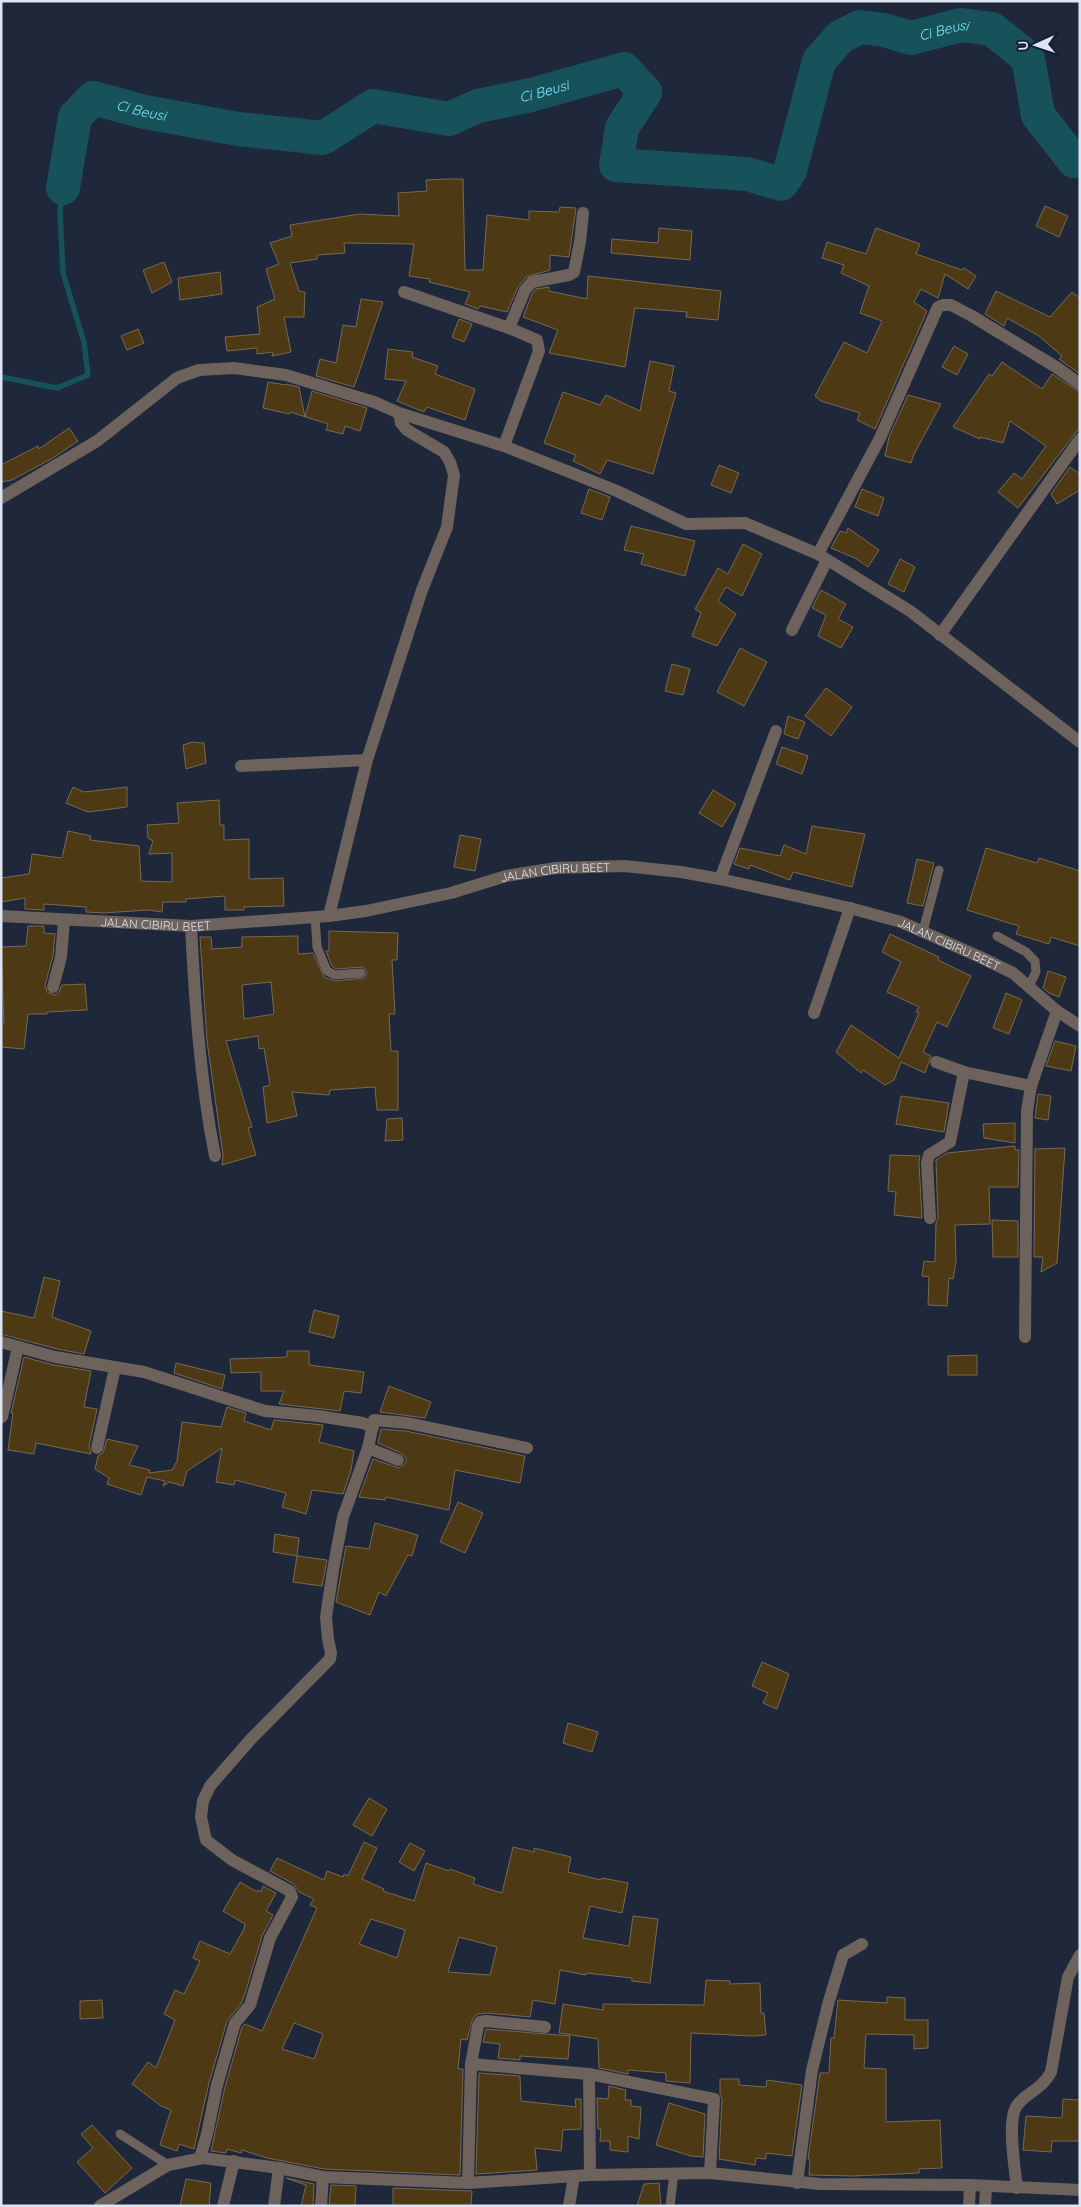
<svg xmlns="http://www.w3.org/2000/svg" width="1081" height="2207" viewBox="0 0 1081 2207" font-family="Quicksand,sans-serif">
  <style>
    .lines { fill: none; stroke-linecap: round; stroke-linejoin: round }
    .stream { stroke: #17525b; stroke-width: 5.5 }
    .river { stroke: #17525b; stroke-width: 34 }
    .building { fill: #4d3913; stroke: #786952; fill-rule: evenodd }
    .service { stroke: #6d625c; stroke-width: 9 }
    .minor { stroke: #6d625c; stroke-width: 12 }
    .labels { text-anchor: middle; dominant-baseline: central; stroke-width: 4; stroke-linejoin: round; paint-order: stroke }
    .street-label { font-size: 12px; fill: #dee4f2; stroke: #161e31 }
    .water-label { font-size: 14px; font-style: italic; fill: #77e5f8; stroke: #161e31 }
  </style>
  <rect width="100%" height="100%" fill="#1f273b"/>
  <g class="lines">
    <polyline class="stream" points="1,377 57,388 88,375 84,342 63,273 60,212 63,188"/>
    <path class="river" id="s1" d="M63,188L75,117L93,98L145,112L238,129L323,138L373,106L449,119L478,106L531,95L624,69L645,92L622,128L616,165L747,174L781,184L790,171L819,61L840,37L860,27L884,30L911,38L961,25L992,29L1028,58L1038,115L1074,161L1080,160"/>
  </g>
  <g class="building">
    <polygon points="447,179 463,179 465,270 483,270 487,215 529,220 529,211 559,212 560,207 576,208 569,257 550,255 550,270 526,277 518,287 507,312 480,306 478,309 465,304 470,292 429,282 430,279 409,276 414,244 344,243 345,253 317,255 317,259 290,263 299,291 305,292 304,317 284,317 291,352 272,356 273,352 257,354 257,348 227,351 225,337 260,334 257,307 275,299 266,269 279,264 270,243 292,236 290,225 360,214 399,216 398,193 427,191 426,180"/>
    <polygon points="1045,206 1068,216 1059,237 1036,226"/>
    <polygon points="659,228 692,231 690,260 611,253 612,239 658,243"/>
    <polygon points="876,228 920,244 916,254 962,270 964,268 976,276 968,289 945,274 938,298 921,289 914,302 927,311 875,429 857,420 860,413 821,401 815,396 844,342 867,353 882,321 860,313 869,286 841,273 844,265 822,258 827,242 866,254"/>
    <polygon points="164,262 172,282 152,293 143,270"/>
    <polygon points="220,272 222,294 180,300 178,278"/>
    <polygon points="588,276 721,291 718,320 686,317 687,312 635,308 625,367 549,353 558,330 523,317 532,294 536,289 549,287 549,291 587,299"/>
    <polygon points="996,291 1050,317 1072,292 1080,298 1080,374 1059,359 1062,356 1039,336 1007,318 1004,326 985,314"/>
    <polygon points="361,299 383,302 354,387 316,376 320,359 336,363 343,325 356,327"/>
    <polygon points="459,319 472,324 464,342 452,337"/>
    <polygon points="138,329 144,343 127,350 121,336"/>
    <polygon points="954,346 968,354 957,375 942,367"/>
    <polygon points="388,349 413,352 412,357 438,366 435,374 475,389 465,420 427,407 424,412 397,401 406,381 385,379"/>
    <polygon points="650,361 674,366 669,391 676,393 653,474 607,460 600,474 573,461 576,455 544,443 563,392 600,405 606,395 640,411"/>
    <polygon points="1002,362 1042,389 1052,374 1080,392 1080,427 1018,508 998,492 1014,473 1022,479 1046,446 1010,421 1003,443 980,437 980,439 953,427 989,374 992,376"/>
    <polygon points="268,382 286,385 286,384 299,387 305,417 312,391 367,408 360,431 345,426 343,434 326,430 328,424 290,412 289,414 263,408"/>
    <polygon points="908,395 941,404 914,454 911,463 885,456 889,437"/>
    <polygon points="69,428 78,441 53,458 12,480 1,482 1,465 38,446 39,449"/>
    <polygon points="719,465 739,473 731,493 711,485"/>
    <polygon points="1070,467 1080,474 1080,490 1057,504 1051,494"/>
    <polygon points="589,489 610,497 602,520 581,513"/>
    <polygon points="862,489 884,498 878,516 855,507"/>
    <polygon points="631,526 695,541 685,576 641,564 644,554 624,550"/>
    <polygon points="848,528 879,550 868,567 855,558 831,548 840,531 846,533"/>
    <polygon points="743,544 762,554 742,596 726,587 718,601 736,614 717,646 692,636 701,613 695,609 718,568 728,574"/>
    <polygon points="900,559 915,567 904,592 888,584"/>
    <polygon points="821,590 846,604 838,619 853,627 841,648 818,636 826,615 812,608"/>
    <polygon points="740,648 767,662 744,706 717,692"/>
    <polygon points="672,664 690,669 683,695 665,691"/>
    <polygon points="826,688 852,707 831,736 805,716"/>
    <polygon points="788,716 805,722 798,739 784,734"/>
    <polygon points="192,742 204,743 206,763 186,769 183,745"/>
    <polygon points="782,747 808,756 802,774 776,764"/>
    <polygon points="73,787 84,792 127,787 127,807 88,812 66,803"/>
    <polygon points="713,790 736,804 722,827 699,813"/>
    <polygon points="219,800 220,825 224,825 224,840 249,839 249,879 283,878 284,906 244,907 244,910 225,910 225,896 186,899 186,902 163,902 162,912 148,910 103,913 86,912 86,907 44,904 44,910 25,909 25,898 1,902 1,878 29,874 32,854 62,858 68,831 91,836 90,840 139,846 141,881 172,882 172,853 149,854 153,841 148,838 147,825 179,823 177,803"/>
    <polygon points="812,826 865,834 852,887 793,872 790,880 750,865 749,869 734,864 740,848 780,856 784,845 806,854"/>
    <polygon points="460,835 481,839 475,871 454,867"/>
    <polygon points="986,848 1037,863 1039,858 1080,871 1080,946 1051,937 1049,944 1016,934 1019,926 967,910"/>
    <polygon points="917,859 934,863 923,906 907,903"/>
    <polygon points="28,926 44,926 44,933 55,934 53,956 45,985 47,992 55,995 59,992 62,985 85,984 87,1010 47,1012 47,1014 28,1014 24,1049 1,1047 1,1023 4,1023 1,947 26,946"/>
    <path d="M329,931L398,933L397,960H392L395,1014H389L391,1051H398V1110H377L375,1087L330,1090L329,1095L292,1092L297,1116L267,1123L263,1087L270,1085L264,1048L259,1049L258,1036L226,1041L252,1127L248,1128L256,1155L222,1165L223,1155L207,1041L200,937H211L212,949L242,947V937L298,936V954L313,953L324,977L335,981L365,978L367,972L363,967L336,969L332,966L326,951H329ZM271,982L274,1014L244,1019L242,985Z"/>
    <polygon points="890,934 939,957 938,960 971,976 947,1027 937,1022 923,1052 931,1056 925,1073 901,1062 894,1080 885,1085 863,1070 861,1073 836,1052 851,1025 899,1058 919,1013 916,1012 919,1007 887,992 901,962 882,952"/>
    <polygon points="1048,971 1066,977 1059,997 1049,993 1043,988"/>
    <polygon points="1006,993 1022,1000 1009,1034 993,1028"/>
    <polygon points="1055,1041 1076,1046 1071,1071 1046,1066"/>
    <polygon points="1038,1094 1051,1096 1048,1120 1035,1118"/>
    <polygon points="901,1096 949,1103 944,1132 896,1124"/>
    <polygon points="402,1118 403,1140 385,1141 387,1119"/>
    <polygon points="1015,1123 1015,1143 984,1138 983,1124"/>
    <polygon points="1015,1146 1015,1150 1019,1150 1018,1187 989,1187 990,1224 955,1225 956,1261 953,1279 949,1278 947,1306 928,1305 929,1277 922,1276 924,1261 935,1262 936,1223 938,1218 936,1160 947,1153"/>
    <polygon points="1065,1148 1057,1263 1041,1272 1043,1257 1034,1257 1035,1149"/>
    <polygon points="890,1155 920,1156 919,1163 922,1218 894,1215 896,1192 888,1191"/>
    <polygon points="992,1220 1018,1221 1018,1257 993,1257"/>
    <polygon points="44,1277 60,1281 52,1317 91,1331 84,1354 57,1349 1,1334 1,1311 34,1318"/>
    <polygon points="314,1310 339,1316 334,1338 309,1332"/>
    <polygon points="287,1351 309,1351 309,1365 364,1372 361,1393 344,1391 340,1411 279,1404 284,1391 261,1391 261,1372 231,1373 230,1359 287,1357"/>
    <polygon points="977,1355 977,1375 948,1375 948,1356"/>
    <polygon points="24,1357 54,1365 91,1371 84,1407 97,1409 89,1446 91,1454 36,1443 34,1454 8,1450 13,1413 11,1413"/>
    <polygon points="176,1363 225,1375 222,1389 174,1373"/>
    <polygon points="389,1386 431,1402 425,1418 380,1412"/>
    <polygon points="227,1407 246,1413 244,1421 271,1430 274,1420 323,1425 319,1442 354,1451 351,1470 343,1494 312,1490 306,1514 282,1507 286,1493 235,1480 234,1485 216,1482 222,1448 187,1471 183,1486 169,1482 163,1486 165,1481 147,1477 141,1495 107,1484 109,1478 95,1469 98,1456 103,1453 107,1439 138,1446 129,1465 150,1470 149,1473 172,1470 177,1461 182,1422 221,1427"/>
    <polygon points="381,1429 406,1431 525,1456 520,1483 455,1470 449,1510 386,1497 385,1500 359,1497 373,1459 399,1468 406,1463 406,1458 401,1453 378,1443"/>
    <polygon points="458,1502 483,1513 465,1553 440,1542"/>
    <polygon points="375,1523 418,1535 412,1556 408,1555 386,1596 379,1592 370,1615 336,1602 346,1546 369,1549"/>
    <polygon points="275,1534 299,1538 297,1556 273,1552"/>
    <polygon points="297,1556 327,1560 322,1586 293,1582"/>
    <polygon points="762,1662 789,1674 777,1709 763,1703 768,1693 752,1686"/>
    <polygon points="568,1723 598,1732 592,1752 563,1743"/>
    <polygon points="369,1798 387,1809 372,1836 353,1825"/>
    <path d="M364,1842L377,1848L362,1879L384,1889L383,1891L414,1901L426,1863L449,1871L450,1869L475,1878L473,1884L502,1893L513,1847L534,1852V1848L571,1857L568,1872L601,1880L602,1878L628,1883L622,1913L590,1906L583,1938L629,1946L633,1916L658,1919L650,1983L632,1981V1978L586,1973V1975L560,1970L555,2004L533,2000L530,2017L487,2013L478,2014L473,2018L467,2040L461,2039L458,2069H463L460,2175L324,2169L267,2158L242,2150L241,2153L227,2149L226,2153L211,2151L225,2087L242,2027L245,2024L262,2031L317,1908L310,1905L314,1899L299,1892L294,1884L270,1871L277,1858L324,1880L327,1871L343,1877L344,1874L348,1876ZM371,1919L405,1930L397,1958L359,1944ZM459,1937L497,1947L490,1975L448,1972ZM294,2023L323,2034L314,2059L282,2049Z"/>
    <polygon points="410,1843 425,1851 414,1871 399,1862"/>
    <polygon points="240,1882 257,1892 258,1890 261,1892 263,1886 276,1893 266,1911 273,1915 262,1936 245,1994 241,2004 227,2021 209,2083 194,2149 179,2144 177,2151 160,2145 171,2110 161,2106 132,2084 148,2062 156,2068 175,2020 164,2014 175,1990 184,1994 200,1961 193,1958 200,1941 230,1954 244,1929 245,1924 223,1911"/>
    <polygon points="706,1980 730,1981 730,1984 760,1983 761,2013 764,2013 766,2035 752,2036 691,2033 690,2083 666,2081 666,2073 628,2070 628,2074 599,2068 598,2039 559,2033 563,2004 603,2010 603,2004 704,2005"/>
    <polygon points="887,1997 905,1998 905,2020 928,2020 928,2048 914,2049 914,2035 866,2034 864,2068 886,2069 886,2122 940,2120 942,2168 919,2169 919,2173 854,2176 809,2175 810,2159 808,2159 820,2073 829,2073 831,2038 834,2038 838,2000 887,2003"/>
    <polygon points="102,2000 103,2018 80,2019 80,2001"/>
    <polygon points="486,2029 570,2036 568,2059 520,2056 520,2060 498,2058 500,2044 483,2042"/>
    <polygon points="479,2073 520,2076 521,2101 576,2107 575,2099 581,2099 581,2129 563,2130 561,2151 535,2148 537,2170 476,2174"/>
    <polygon points="720,2079 739,2079 739,2085 766,2087 767,2080 802,2085 792,2156 766,2153 766,2159 756,2158 755,2165 719,2159 722,2099 720,2094"/>
    <polygon points="609,2086 626,2090 625,2100 631,2100 631,2106 641,2107 639,2139 628,2136 628,2152 610,2150 610,2141 600,2141 601,2129 598,2129 597,2098 608,2099"/>
    <polygon points="1063,2099 1080,2100 1080,2141 1052,2141 1051,2152 1023,2150 1026,2116 1062,2118"/>
    <polygon points="669,2103 705,2114 703,2157 691,2156 656,2145"/>
    <polygon points="92,2125 132,2168 105,2193 77,2162 93,2148 81,2134"/>
    <polygon points="286,2178 314,2184 313,2206 301,2206 306,2185"/>
    <polygon points="186,2179 211,2183 209,2206 180,2206"/>
    <polygon points="659,2183 661,2206 637,2206 644,2184"/>
    <polygon points="331,2185 356,2186 355,2206 329,2206"/>
    <polygon points="393,2188 472,2191 471,2206 393,2206"/>
  </g>
  <g class="lines">
    <g class="service">
      <polyline points="315,916 317,947 327,971 335,975 361,973"/>
      <polyline points="923,931 939,870"/>
      <polyline points="997,936 1026,952 1035,961 1036,972 1028,988"/>
      <polyline points="120,2134 168,2165"/>
      <polyline points="670,2206 674,2173"/>
    </g>
    <g class="minor">
      <polyline points="404,292 509,328"/>
      <polyline points="504,446 539,351 537,340 509,328 525,290 532,282 569,275 574,272 580,242 583,213"/>
      <polyline points="1,498 97,441 177,378 199,370 234,368 286,375 374,402 399,413 504,446 617,491 686,524 745,523 818,554 910,611 1080,742"/>
      <polyline points="818,554 880,438 938,307 943,305 951,305 972,316 1056,367 1080,384"/>
      <polyline points="792,630 827,560"/>
      <polyline points="940,635 1080,439"/>
      <polyline points="241,766 367,760"/>
      <polyline points="720,879 776,731"/>
      <path id="s2" d="M1,916L191,926L329,916L366,911L451,893L506,876L556,868L624,866L681,872L720,879L850,908L901,922L980,957L1013,973L1057,1011L1080,1026"/>
      <polyline points="329,916 367,760 422,590 447,527 454,475 450,462 444,452 407,430 401,423 399,413"/>
      <path d="M191,926C195,1003 200,1081 215,1156"/>
      <polyline points="53,987 61,957 64,920"/>
      <polyline points="814,1013 850,908"/>
      <polyline points="964,1072 1031,1086"/>
      <polyline points="930,1218 927,1163 929,1155 950,1142 964,1072 936,1062"/>
      <polyline points="1025,1337 1027,1111 1031,1086 1057,1011"/>
      <polyline points="1,1342 55,1357 144,1372 265,1411 318,1416 363,1423 373,1427"/>
      <polyline points="2,1417 18,1347"/>
      <polyline points="97,1448 115,1368"/>
      <polyline points="368,1448 398,1460"/>
      <polyline points="471,2064 589,2074 714,2099 710,2173"/>
      <polyline points="589,2074 590,2175"/>
      <polyline points="200,2158 207,2134 217,2085 235,2023 250,2005 270,1938 292,1897 290,1891 232,1860 206,1840 201,1817 203,1801 210,1786 251,1739 330,1659 331,1653 328,1639 326,1617 333,1570 343,1517 368,1448 374,1420 407,1423 527,1448"/>
      <polyline points="468,2183 471,2064 478,2026 480,2022 486,2021 545,2027"/>
      <polyline points="797,2183 812,2070 829,2001 843,1955 862,1944"/>
      <path d="M1017,2188C1015,2170 1007,2122 1016,2107C1024,2093 1041,2091 1051,2072L1068,1977L1080,1955"/>
      <polyline points="100,2206 168,2165 203,2158 279,2168 323,2177 468,2183 590,2175 710,2173 820,2184 970,2185 1080,2190"/>
      <polyline points="223,2206 234,2161"/>
      <polyline points="274,2206 279,2168"/>
      <polyline points="321,2206 323,2177"/>
      <polyline points="569,2206 574,2176"/>
      <polyline points="969,2206 970,2185"/>
      <polyline points="985,2206 986,2187"/>
    </g>
  </g>
  <g class="labels">
    <g class="street-label">
      <text stroke="none"><textPath href="#s2" startOffset="560">JALAN CIBIRU BEET</textPath></text>
      <text stroke="none"><textPath href="#s2" startOffset="155">JALAN CIBIRU BEET</textPath></text>
      <text stroke="none"><textPath href="#s2" startOffset="965">JALAN CIBIRU BEET</textPath></text>
    </g>
    <g class="water-label">
      <text stroke="none"><textPath href="#s1" startOffset="1199">Ci Beusi</textPath></text>
      <text stroke="none"><textPath href="#s1" startOffset="568">Ci Beusi</textPath></text>
      <text stroke="none"><textPath href="#s1" startOffset="148">Ci Beusi</textPath></text>
    </g>
  </g>
  <rect width="1081" height="2207" fill="none" stroke="#dee4f2" stroke-width="5"/>
  <g transform="translate(1036 45) rotate(267)" stroke="#161e31" stroke-width="4" paint-order="stroke">
  <path d="M0-4L9 19L0 12L-9 19Z" fill="#dee4f2"/>
  <text y="-8" font-size="14" font-weight="bold" text-anchor="middle" fill="#dee4f2">U</text>
  </g>
</svg>
